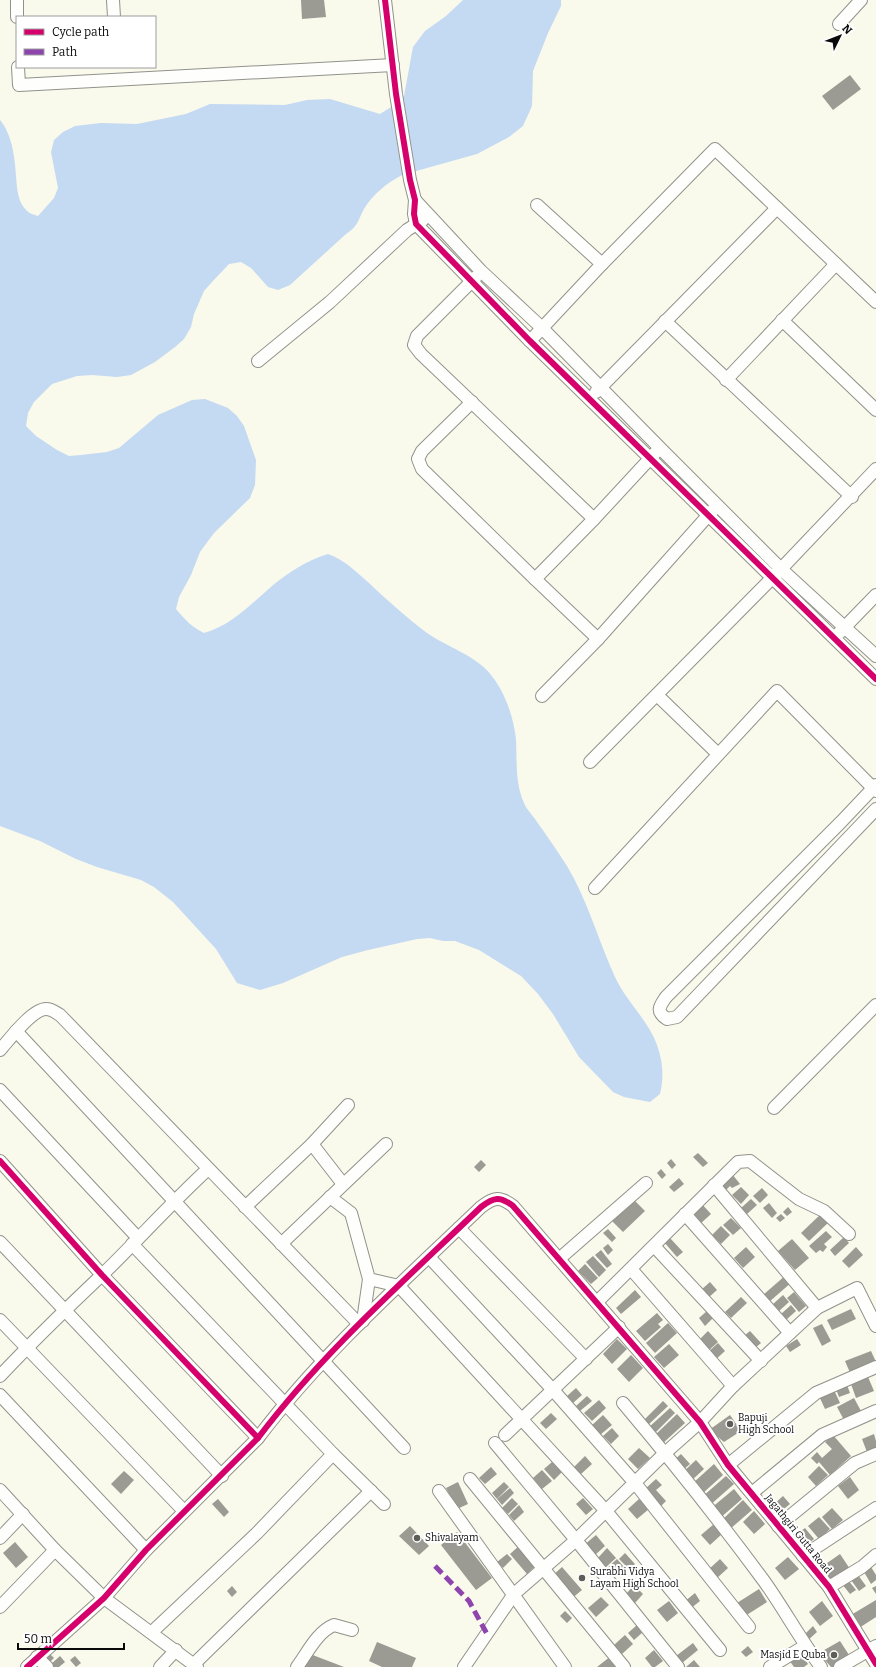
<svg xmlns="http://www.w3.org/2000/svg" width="876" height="1667" viewBox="0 0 876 1667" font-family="Bitter,serif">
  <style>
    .water { fill: #c4d9f2 }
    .building { fill: #9b9a93 }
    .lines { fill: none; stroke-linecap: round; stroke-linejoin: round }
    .minor-casing { stroke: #92928c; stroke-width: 14 }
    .minor { stroke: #fefefc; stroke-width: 12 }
    .quiet { stroke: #8e44ad; stroke-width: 5; stroke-dasharray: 10 5; stroke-linecap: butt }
    .cycleway-casing { stroke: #fff; stroke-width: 8 }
    .cycleway { stroke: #d6006c; stroke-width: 6 }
    .poi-dot { fill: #5e5e59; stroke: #fff; stroke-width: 1.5 }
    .labels { text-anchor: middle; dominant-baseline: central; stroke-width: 4; stroke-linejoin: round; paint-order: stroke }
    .poi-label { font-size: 10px; fill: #0a0a0a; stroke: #fff; text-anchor: start }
    .street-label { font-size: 10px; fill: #0a0a0a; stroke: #fff }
  </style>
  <rect width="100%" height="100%" fill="#f9f9ec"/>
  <path class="water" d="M463,0H561V6L548,33L533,71L532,106L523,126L509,137L477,154L402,175C387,183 373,194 364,209C357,222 359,225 346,234L290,285L278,290L268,287L251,268L241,262L229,264L212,282L204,291L194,314L191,327L184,339L175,347L155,362L131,375L117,377L92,375L77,376L52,384L34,402L28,413L26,426L36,436L57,450L69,456L81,455L107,452L119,448L158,415L192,400L205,399L228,408L237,416L244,426L256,460L255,485L250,498L214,533L200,552L191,575L179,597L176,609C185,620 192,627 204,633C232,625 251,604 272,586C289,572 308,560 328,554C345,560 355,571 369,583C387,600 407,618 427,633C447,647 477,656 491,675C505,692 514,718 516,740C517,760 515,783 524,803C526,808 531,814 535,819C546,835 557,850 567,866C588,901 598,940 615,977C626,1001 648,1020 657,1045C663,1062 664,1077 660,1094L650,1102L624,1097L613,1092L579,1057L553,1014L538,994L521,976L479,950L455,941H443L430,938L417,939L368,950L342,957L283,983L260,990L237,983L216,949L173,902L154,887L141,880L97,867L76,859L40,841L0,826V120C12,134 15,158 16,176C17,187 17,202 27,211C29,213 34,215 38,216L54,198L58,188L51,152L54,140L63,132L75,126L101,123L137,124L186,114L210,104L285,105L307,100L330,99L380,114L396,104L404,96L413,47L425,31L446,16Z"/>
  <g class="building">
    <polygon points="301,0 324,0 326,17 302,19"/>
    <polygon points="850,75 861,89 833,110 822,96"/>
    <polygon points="698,1153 708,1163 703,1167 693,1157"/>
    <polygon points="671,1159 676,1165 672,1169 667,1163"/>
    <polygon points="481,1160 486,1165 479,1172 474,1167"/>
    <polygon points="661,1169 666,1175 662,1179 657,1173"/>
    <polygon points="732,1174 740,1184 732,1188 730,1186 726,1190 721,1184"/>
    <polygon points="679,1178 684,1184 674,1192 669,1187"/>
    <polygon points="741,1187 749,1195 741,1204 732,1195"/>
    <polygon points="762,1188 768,1195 760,1203 753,1196"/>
    <polygon points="632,1198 645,1211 623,1232 611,1220"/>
    <polygon points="751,1199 757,1205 747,1214 741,1208"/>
    <polygon points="700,1202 711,1214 699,1225 688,1213"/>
    <polygon points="769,1203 777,1213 772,1218 763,1208"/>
    <polygon points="788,1207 792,1212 787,1216 783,1212"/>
    <polygon points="822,1213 830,1221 809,1241 801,1233"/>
    <polygon points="781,1214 785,1218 780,1222 776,1218"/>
    <polygon points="731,1218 741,1228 733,1235 723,1225"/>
    <polygon points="721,1226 730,1235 721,1244 712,1235"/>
    <polygon points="608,1229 616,1238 612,1242 603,1233"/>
    <polygon points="826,1231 832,1237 824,1244 827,1247 823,1252 820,1250 816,1253 809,1246"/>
    <polygon points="669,1237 683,1252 677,1257 664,1242"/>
    <polygon points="844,1237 849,1243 835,1256 830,1250"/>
    <polygon points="792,1239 809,1258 795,1270 778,1251"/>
    <polygon points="608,1244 613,1250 608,1255 603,1248"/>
    <polygon points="746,1247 755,1257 743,1268 734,1258"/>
    <polygon points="856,1247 863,1255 849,1268 842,1261"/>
    <polygon points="601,1250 612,1264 607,1268 595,1255"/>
    <polygon points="593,1256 606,1270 599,1277 586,1262"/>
    <polygon points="585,1264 598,1278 591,1284 578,1271"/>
    <polygon points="786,1275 792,1282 769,1302 763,1295"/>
    <polygon points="710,1282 717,1290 708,1298 701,1290"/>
    <polygon points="635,1290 641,1297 621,1314 616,1308"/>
    <polygon points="794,1292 806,1306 799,1312 787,1298"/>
    <polygon points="783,1295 789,1302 778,1312 772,1305"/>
    <polygon points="741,1297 747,1303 731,1318 725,1312"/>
    <polygon points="791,1305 796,1311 786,1320 781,1314"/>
    <polygon points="851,1309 856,1319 832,1330 827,1320"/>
    <polygon points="707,1311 713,1318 705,1326 699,1318"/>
    <polygon points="657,1313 663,1320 658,1324 661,1327 645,1341 636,1331"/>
    <polygon points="668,1323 677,1333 655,1353 646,1343"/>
    <polygon points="822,1324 831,1341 822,1346 813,1328"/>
    <polygon points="708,1331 718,1342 707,1352 698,1341"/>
    <polygon points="750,1331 761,1343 755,1348 744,1336"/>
    <polygon points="617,1339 627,1349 612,1364 603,1354"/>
    <polygon points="797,1339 801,1345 790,1352 786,1346"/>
    <polygon points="718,1343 725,1351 714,1361 707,1353"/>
    <polygon points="669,1344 679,1355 664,1368 654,1357"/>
    <polygon points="871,1351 876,1362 851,1375 845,1361"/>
    <polygon points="631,1355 643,1368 629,1382 617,1369"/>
    <polygon points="868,1377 874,1391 856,1398 851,1384"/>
    <polygon points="847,1385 850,1393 839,1397 836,1389"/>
    <polygon points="576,1388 582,1395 573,1403 567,1396"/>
    <polygon points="834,1390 840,1403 825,1409 819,1396"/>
    <polygon points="587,1396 592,1401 580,1411 576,1406"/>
    <polygon points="854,1398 861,1411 844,1420 837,1407"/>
    <polygon points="599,1400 606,1408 592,1421 584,1413"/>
    <polygon points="663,1401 668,1406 646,1427 642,1422"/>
    <polygon points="670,1408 675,1413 654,1434 648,1428"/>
    <polygon points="551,1413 557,1419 546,1429 540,1423"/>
    <polygon points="677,1414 685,1423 662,1444 654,1436"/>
    <polygon points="603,1415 612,1425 600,1435 591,1426"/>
    <polygon points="730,1415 741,1431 724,1442 709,1430"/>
    <polygon points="612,1428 619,1436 611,1444 603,1436"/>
    <polygon points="874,1434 876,1441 876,1449 867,1452 862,1439"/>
    <polygon points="833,1435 851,1456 830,1475 819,1462 817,1464 811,1458 817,1452 822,1458 832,1449 825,1442"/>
    <polygon points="639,1448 650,1458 638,1469 628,1459"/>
    <polygon points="681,1454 690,1464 683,1470 674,1460"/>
    <polygon points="585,1456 592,1464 581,1474 574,1467"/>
    <polygon points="696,1460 704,1469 691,1481 683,1472"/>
    <polygon points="552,1462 562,1472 554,1480 544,1469"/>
    <polygon points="714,1464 723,1475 703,1493 693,1483"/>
    <polygon points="819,1466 828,1475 816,1486 808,1477"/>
    <polygon points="491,1467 497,1474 485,1484 479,1478"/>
    <polygon points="542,1470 552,1481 542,1489 533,1478"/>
    <polygon points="124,1471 134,1480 121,1494 111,1484"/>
    <polygon points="726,1476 734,1484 709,1506 702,1497"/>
    <polygon points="850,1477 859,1490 848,1499 838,1486"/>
    <polygon points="656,1479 662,1485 656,1490 666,1501 661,1506 645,1489"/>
    <polygon points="458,1482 468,1504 457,1509 446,1488"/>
    <polygon points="504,1482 509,1487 497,1499 492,1493"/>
    <polygon points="510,1488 514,1493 502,1505 497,1499"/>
    <polygon points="734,1489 742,1499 719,1519 710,1509"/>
    <polygon points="783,1496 790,1504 779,1513 773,1505"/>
    <polygon points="512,1498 518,1504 508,1514 502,1508"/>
    <polygon points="583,1498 593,1509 586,1515 576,1504"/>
    <polygon points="218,1499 229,1512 224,1517 212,1504"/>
    <polygon points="639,1499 649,1509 637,1519 628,1509"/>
    <polygon points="743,1500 752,1510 730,1529 722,1520"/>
    <polygon points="519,1505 524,1512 514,1521 509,1515"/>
    <polygon points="832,1508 843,1520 832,1529 822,1517"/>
    <polygon points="754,1511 765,1524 754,1534 743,1522"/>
    <polygon points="819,1517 830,1529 819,1539 808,1526"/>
    <polygon points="714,1524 722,1534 710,1545 701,1535"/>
    <polygon points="410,1526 429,1546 419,1555 399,1536"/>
    <polygon points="805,1528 814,1539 807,1545 797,1534"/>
    <polygon points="457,1532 492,1578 476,1590 441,1545"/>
    <polygon points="596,1535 605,1546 594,1556 584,1545"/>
    <polygon points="15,1542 28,1557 16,1568 3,1553"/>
    <polygon points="520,1545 537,1564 527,1574 510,1554"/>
    <polygon points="607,1548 616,1558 605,1568 597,1559"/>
    <polygon points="625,1553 635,1564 629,1569 619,1559"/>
    <polygon points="507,1554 512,1559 503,1568 497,1562"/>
    <polygon points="840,1554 850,1569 830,1582 820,1568"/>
    <polygon points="788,1557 799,1569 785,1580 775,1568"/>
    <polygon points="617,1559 625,1568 612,1580 604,1571"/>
    <polygon points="720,1559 728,1568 716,1579 708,1570"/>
    <polygon points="562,1567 582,1590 571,1599 551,1577"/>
    <polygon points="871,1567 876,1575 876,1580 871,1584 864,1572"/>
    <polygon points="858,1575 866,1586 859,1591 851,1580"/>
    <polygon points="848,1580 856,1590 850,1594 842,1584"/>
    <polygon points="634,1585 643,1594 635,1603 626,1594"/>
    <polygon points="232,1586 237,1592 232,1597 227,1591"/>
    <polygon points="876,1586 876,1594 872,1588"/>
    <polygon points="759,1589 767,1602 745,1616 737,1603"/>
    <polygon points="695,1593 700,1601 690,1609 684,1602"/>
    <polygon points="601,1597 609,1605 596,1617 588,1608"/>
    <polygon points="876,1600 876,1617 859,1628 851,1615"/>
    <polygon points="669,1601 678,1613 667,1622 657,1610"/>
    <polygon points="822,1601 833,1616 820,1626 809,1612"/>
    <polygon points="565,1611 572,1618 567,1623 560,1616"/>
    <polygon points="637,1625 643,1632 634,1640 628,1633"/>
    <polygon points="813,1626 817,1632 806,1642 802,1637"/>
    <polygon points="625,1635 633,1644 622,1654 614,1645"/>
    <polygon points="840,1641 851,1658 836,1667 831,1667 819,1653"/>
    <polygon points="377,1642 416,1658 412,1667 382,1667 369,1661"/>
    <polygon points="693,1643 698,1650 682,1663 676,1656"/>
    <polygon points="748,1646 753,1652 746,1657 741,1652"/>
    <polygon points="654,1650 663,1661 655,1667 652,1667 645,1658"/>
    <polygon points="800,1652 808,1664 804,1667 794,1667 789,1660"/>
    <polygon points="49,1653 54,1658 50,1662 45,1656"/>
    <polygon points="310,1654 344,1667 304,1667"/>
    <polygon points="60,1656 65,1662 59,1667 54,1667 51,1664"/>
    <polygon points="75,1656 81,1663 76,1667 70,1660"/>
    <polygon points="611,1656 620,1667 597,1667"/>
    <polygon points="694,1660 700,1667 686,1667"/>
  </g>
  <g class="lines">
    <g class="minor-casing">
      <g id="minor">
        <polyline points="17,0 17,17"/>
        <polyline points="113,0 114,17"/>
        <polyline points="385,0 396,94 410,180 415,200 414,214 416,224 530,341 876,679"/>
        <polyline points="839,24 861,0"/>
        <polyline points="18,67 19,85 393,65"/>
        <polyline points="415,200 481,271 541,327 660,448 781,569 876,656"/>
        <polyline points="537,205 602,264"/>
        <polyline points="476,277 417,336 414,345 421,354 594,519 535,579 598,639 542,696"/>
        <polyline points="782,320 876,410"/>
        <polyline points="665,321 852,497"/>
        <polyline points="530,341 602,264 715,149 876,302"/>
        <polyline points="258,361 330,302 407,230 423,220"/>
        <polyline points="726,380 836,264"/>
        <polyline points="596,392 777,208"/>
        <polyline points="472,402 422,451 418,459 422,469 535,579"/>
        <polyline points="594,519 656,452"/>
        <polyline points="839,633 876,595"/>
        <polyline points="598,639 713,510"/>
        <polyline points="657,695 718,754"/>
        <polyline points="590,762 781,569 876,469"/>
        <path d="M876,785L841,822L666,997C660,1006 655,1011 667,1019L677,1017L876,809"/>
        <polyline points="595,888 777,691 876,791"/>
        <polyline points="16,1031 404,1448"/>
        <path d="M0,1050C9,1040 32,1009 46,1009C52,1009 55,1012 60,1015L359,1324"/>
        <polyline points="0,1090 138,1238"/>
        <polyline points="774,1108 876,1005"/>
        <polyline points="312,1144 343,1184"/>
        <polyline points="0,1161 102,1275 258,1438 146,1550 104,1598 27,1667"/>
        <polyline points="714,1185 817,1308"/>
        <polyline points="330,1197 351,1213 369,1279 399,1286 606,1511 720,1650"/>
        <polyline points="245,1207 312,1144 348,1105"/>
        <polyline points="685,1214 790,1333"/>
        <polyline points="459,1228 586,1359"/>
        <polyline points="0,1242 222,1476"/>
        <polyline points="132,1244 333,1454"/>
        <polyline points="281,1244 386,1144"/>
        <polyline points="654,1246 761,1361"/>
        <polyline points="429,1257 553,1390 635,1483 749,1627"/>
        <polyline points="559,1259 646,1183"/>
        <polyline points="631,1269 733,1386"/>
        <polyline points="597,1302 738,1162 750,1161 799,1199 824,1211 849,1234"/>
        <polyline points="0,1320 184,1511"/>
        <polyline points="363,1321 369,1279"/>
        <path d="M0,1376C33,1341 67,1308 102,1275C138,1240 171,1203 208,1169"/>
        <polyline points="0,1395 146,1550"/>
        <path d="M623,1403C672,1461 719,1520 764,1581C784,1609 800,1639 821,1667"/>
        <polyline points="505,1435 619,1327"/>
        <path d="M258,1438C323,1352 404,1281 481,1207C494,1197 500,1196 513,1206L700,1422L728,1465L829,1587L876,1664"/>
        <polyline points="495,1443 576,1540 678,1667"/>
        <polyline points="728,1465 816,1393 876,1367"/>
        <polyline points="470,1479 624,1667"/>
        <polyline points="0,1490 55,1550 104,1598 197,1667"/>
        <polyline points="439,1491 565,1667"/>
        <polyline points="752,1493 822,1435 876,1411"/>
        <polyline points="778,1526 855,1463 876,1454"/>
        <polyline points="0,1538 23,1514"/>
        <polyline points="803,1556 876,1508"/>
        <polyline points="829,1587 862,1567 876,1555"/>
        <polyline points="0,1607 55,1550"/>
        <polyline points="152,1632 257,1533 333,1454 384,1504"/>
        <polyline points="37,1657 47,1667"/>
        <polyline points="194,1664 371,1491"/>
        <polyline points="160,1667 176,1650"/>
        <path d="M297,1667C308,1652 317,1632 334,1625L352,1630"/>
        <polyline points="464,1667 514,1594 576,1540 665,1453 700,1422 733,1386 817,1308 857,1288 876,1326"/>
        <polyline points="770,1667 805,1646"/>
        <polyline points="840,1667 876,1646"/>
      </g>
    </g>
    <use href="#minor" class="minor"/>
    <polyline class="quiet" points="435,1566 469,1601 487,1634"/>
    <g class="cycleway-casing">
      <g id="cycleway">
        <polyline points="385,0 396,94 410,180 415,200 414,214 416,224 530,341 876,679"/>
        <polyline points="0,1161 102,1275 258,1438 146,1550 104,1598 27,1667"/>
        <path d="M258,1438C323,1352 404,1281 481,1207C494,1197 500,1196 513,1206L700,1422L728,1465L829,1587L876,1664"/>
      </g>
    </g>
    <use href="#cycleway" class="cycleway"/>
  </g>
  <g class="poi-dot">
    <circle cx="730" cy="1424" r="4"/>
    <circle cx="417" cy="1538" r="4"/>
    <circle cx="582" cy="1578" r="4"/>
    <circle cx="834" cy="1655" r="4"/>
  </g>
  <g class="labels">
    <g class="poi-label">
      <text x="738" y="1418">Bapuji<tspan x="738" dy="12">High School</tspan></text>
      <text x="425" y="1538">Shivalayam</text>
      <text x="590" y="1572">Surabhi Vidya<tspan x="590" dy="12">Layam High School</tspan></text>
      <text x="826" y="1655" text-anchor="end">Masjid E Quba</text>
    </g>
    <g class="street-label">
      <text transform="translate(798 1534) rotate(51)">Jagathgiri Gutta Road</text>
    </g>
  </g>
  <rect x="16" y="16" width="140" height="52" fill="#ffffff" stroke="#9d9d9d"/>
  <rect x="24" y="29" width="20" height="6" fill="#d6006c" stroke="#9d9d9d"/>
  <text x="52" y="36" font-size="12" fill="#0a0a0a">Cycle path</text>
  <rect x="24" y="49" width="20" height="6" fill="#8e44ad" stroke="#9d9d9d"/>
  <text x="52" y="56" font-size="12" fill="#0a0a0a">Path</text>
  <g transform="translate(840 36) rotate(47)" stroke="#ffffff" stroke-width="3" paint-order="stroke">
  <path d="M0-3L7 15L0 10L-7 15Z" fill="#0a0a0a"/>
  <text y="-6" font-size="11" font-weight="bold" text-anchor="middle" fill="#0a0a0a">N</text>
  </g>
  <path d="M18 1643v6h106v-6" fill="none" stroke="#0a0a0a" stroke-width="2"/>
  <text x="24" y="1643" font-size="12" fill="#0a0a0a" stroke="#ffffff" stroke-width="3" paint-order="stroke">50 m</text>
</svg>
